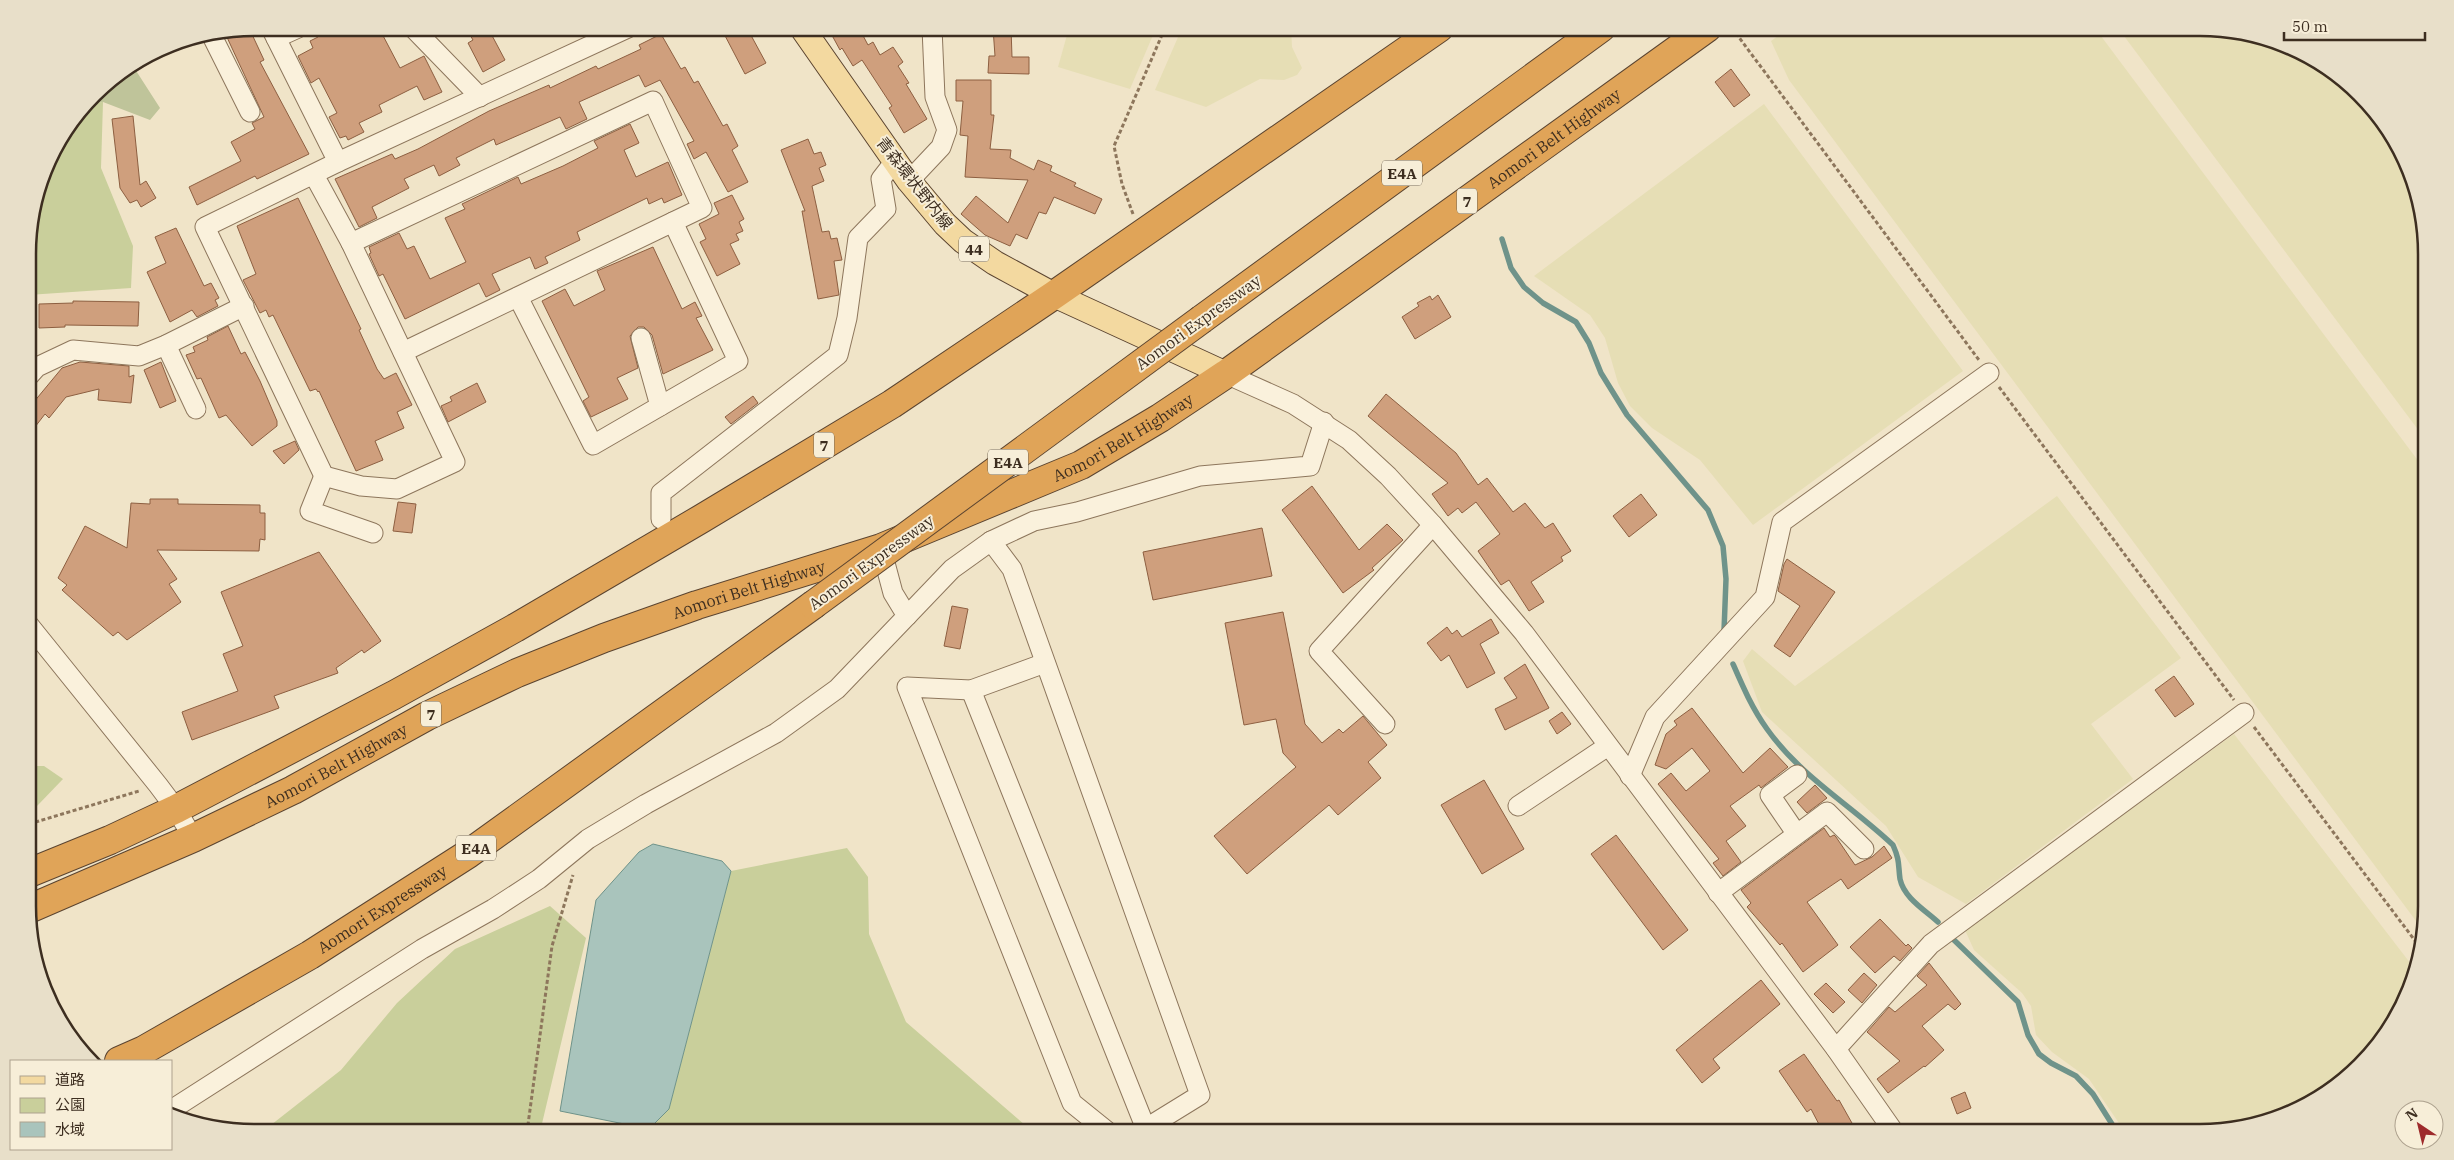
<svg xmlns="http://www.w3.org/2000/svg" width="2454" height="1160" viewBox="0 0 2454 1160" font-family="'IBM Plex Serif','Noto Sans JP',serif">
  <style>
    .farmland { fill: #e6deb5 }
    .green { fill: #c9cf9b }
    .cemetery { fill: #bfc49a }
    .water { fill: #a9c4bc; stroke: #6f938a }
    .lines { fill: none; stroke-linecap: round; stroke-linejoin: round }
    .stream { stroke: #6f938a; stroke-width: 5.5 }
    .building { fill: #cf9f7d; stroke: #8d5f41 }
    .minor-casing { stroke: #8d765c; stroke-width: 21 }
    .major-casing { stroke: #5b4430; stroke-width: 26 }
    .highway-casing { stroke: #5b4430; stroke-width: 30 }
    .path { stroke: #8d765c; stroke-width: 3; stroke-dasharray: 4 2.5; stroke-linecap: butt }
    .minor { stroke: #faf1dc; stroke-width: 19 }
    .major { stroke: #f3d9a0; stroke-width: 24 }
    .highway { stroke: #e0a458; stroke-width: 28 }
    .highway-bridge-casing { stroke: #5b4430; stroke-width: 30; stroke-linecap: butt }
    .highway-bridge { stroke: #e0a458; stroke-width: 28 }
    .labels { text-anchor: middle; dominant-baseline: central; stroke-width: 4; stroke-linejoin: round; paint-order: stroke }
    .shield { fill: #f7eed8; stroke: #756857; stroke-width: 1 }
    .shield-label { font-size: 15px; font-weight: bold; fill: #3d2e20 }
    .street-label { font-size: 16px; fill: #3d2e20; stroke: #f7eed8 }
    .rim { fill: none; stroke: #3d2e20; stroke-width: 2.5 }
  </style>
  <rect width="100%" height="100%" fill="#f0e4c8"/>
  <g class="farmland">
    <polygon points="1069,28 1156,28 1130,89 1058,67"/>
    <polygon points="1182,28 1291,28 1292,47 1302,68 1297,75 1284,80 1260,79 1206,107 1155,90"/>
    <polygon points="1789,28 2095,28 2425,470 2426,907 2422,929 1789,80 1771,41"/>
    <polygon points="2118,28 2200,28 2287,45 2338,74 2380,116 2409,167 2425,225 2425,439"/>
    <polygon points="1764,104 1963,371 1753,525 1700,460 1652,428 1630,406 1618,383 1605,338 1590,315 1534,276"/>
    <polygon points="2057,496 2181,658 2091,724 2133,779 1966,904 1918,877 1886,826 1762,712 1743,661 1752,649 1795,686"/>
    <polygon points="2234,734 2414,968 2409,993 2371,1055 2326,1094 2273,1120 2215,1132 2125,1132 2089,1079 2052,1052 2036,1035 2031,1006 2022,993 1974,950 1965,930"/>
  </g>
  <g class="green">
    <polygon points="103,102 101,168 133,246 131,288 28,295 28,239 51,153 90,103"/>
    <polygon points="29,766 44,766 63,779 37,806 29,809"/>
    <polygon points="847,848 868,877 869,934 906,1022 1033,1132 647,1132 669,1109 731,871"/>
    <polygon points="550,906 586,938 540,1132 262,1132 341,1070 397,1003 455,949"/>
  </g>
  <polygon class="cemetery" points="133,66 160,108 150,120 103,102 90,103 104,84"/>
  <polygon class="water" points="653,844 722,861 731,871 669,1109 649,1129 560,1111 596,900 639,852"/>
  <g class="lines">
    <g class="stream">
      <polyline points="1502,239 1511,268 1524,287 1543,303 1576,322 1589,343 1601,373 1627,415 1708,510 1723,546 1726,579 1724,631"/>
      <path d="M1733,664C1743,687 1752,708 1767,729C1800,776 1852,806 1893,845C1900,861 1898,864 1900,879C1904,898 1925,910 1938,922"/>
      <polyline points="1954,940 2018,1002 2028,1035 2039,1054 2051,1063 2076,1076 2093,1094 2117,1132"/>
    </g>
  </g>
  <g class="building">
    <polygon points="249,28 264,60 260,62 309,154 257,179 255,176 197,205 189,187 241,161 231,142 255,129 252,123 264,117 225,33"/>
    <polygon points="314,28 379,28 400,68 424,56 442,92 424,100 417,86 379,105 382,112 359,123 364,132 348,140 346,136 340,138 329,117 337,113 319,78 311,83 298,56 313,48 310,41 318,37"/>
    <polygon points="466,28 488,28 505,60 483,72 468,43 473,40"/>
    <polygon points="721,28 747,28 766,63 745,74"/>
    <polygon points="828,28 859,28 868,45 873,42 880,55 893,47 903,62 898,66 909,83 906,84 927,119 904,133 889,108 892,106 862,60 853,66 842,48 840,50"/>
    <polygon points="993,28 1011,28 1012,57 1029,57 1029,74 988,73 989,56 995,56"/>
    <polygon points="661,34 681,69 685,67 694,83 698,81 723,126 727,124 738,146 732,150 748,182 728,192 706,152 694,159 687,144 694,141 660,80 645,87 639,75 579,102 587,119 566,129 560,117 496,145 494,139 456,158 460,165 439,176 434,165 404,179 409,188 372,207 377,218 359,227 335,179 392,154 395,159 418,149 489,111 549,85 550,88 596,66 598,69 641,49 639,45"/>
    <polygon points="1731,69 1750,95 1734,107 1715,82"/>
    <polygon points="956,80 991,80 991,115 994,115 990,149 1011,150 1010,158 1034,170 1038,160 1052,166 1050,171 1076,183 1074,186 1102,199 1095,214 1054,197 1046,214 1039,212 1027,239 1016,234 1010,246 985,235 961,214 976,196 1008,223 1028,180 965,177 968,136 960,135 963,101 956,101"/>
    <polygon points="133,116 140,185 146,181 156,198 141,207 137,200 130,203 120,188 112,119"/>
    <polygon points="630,124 639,143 624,150 636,177 668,162 682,195 664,203 662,198 649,204 647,198 577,232 580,240 545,257 548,263 535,269 530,257 492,274 500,290 486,297 479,283 405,319 383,274 379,276 369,254 371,253 369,247 399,233 407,249 414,246 430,279 466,262 445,218 465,209 462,204 518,177 521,184 563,166 598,148 594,141"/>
    <polygon points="808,139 814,154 821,152 826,165 819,168 824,181 812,186 822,232 829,231 831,239 837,238 842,260 834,261 839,295 818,299 802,211 805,211 781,150"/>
    <polygon points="732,195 744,219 739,222 743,231 736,234 739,240 730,244 740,264 717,276 700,242 706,239 699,224 719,214 714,203"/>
    <polygon points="298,198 361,329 359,330 377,369 384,379 396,373 412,405 397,412 404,428 375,441 383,460 356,471 319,391 318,392 316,389 310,391 273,315 269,317 266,310 260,313 243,280 256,274 237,226"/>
    <polygon points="176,228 204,286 211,283 219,298 215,300 218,306 197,317 192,310 170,322 147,272 166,263 155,237"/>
    <polygon points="653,247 682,309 695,302 702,316 696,318 713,350 663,374 652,335 644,327 638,327 630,336 638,368 617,378 628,399 591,417 583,401 589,397 542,301 565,289 574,306 605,290 597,271"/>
    <polygon points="1438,295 1451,317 1415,339 1402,317 1419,306 1417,303 1430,296 1432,300"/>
    <polygon points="73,301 139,302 138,326 65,325 65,327 39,328 39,304 73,303"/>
    <polygon points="228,326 241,354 245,352 260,381 277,421 277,426 252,446 226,415 219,418 201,378 197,379 186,355 195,352 193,347 208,340 207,337"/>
    <polygon points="80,362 129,366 129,377 134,375 131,403 98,400 99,389 66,397 49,418 45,414 28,436 28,409 62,368"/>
    <polygon points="161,362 176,401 160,408 144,370"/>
    <polygon points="477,383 486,402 448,422 441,406 452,401 450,397"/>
    <polygon points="1386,394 1456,453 1478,485 1487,478 1513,512 1525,503 1545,528 1553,523 1571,551 1561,557 1563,561 1531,582 1544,602 1529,611 1509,580 1501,585 1478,551 1500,534 1476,502 1462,513 1458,508 1448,516 1432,494 1448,483 1368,416"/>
    <polygon points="753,396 758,403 731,424 725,417"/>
    <polygon points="295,441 299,450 284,464 273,451"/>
    <polygon points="1312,486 1359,550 1387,524 1403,540 1372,568 1374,570 1343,593 1282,510"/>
    <polygon points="1641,494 1657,515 1629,537 1613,516"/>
    <polygon points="150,499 178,499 178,504 260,505 260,513 265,513 265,540 260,539 259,551 157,550 177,579 169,584 181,602 127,640 118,632 113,636 62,590 67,585 58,578 85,526 127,548 131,503 150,504"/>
    <polygon points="398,502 416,504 412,533 393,531"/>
    <polygon points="1262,528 1272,576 1153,600 1143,552"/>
    <polygon points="319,552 381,641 364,653 362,650 336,668 338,673 274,696 279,708 192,740 182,712 238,691 223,654 243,646 221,592"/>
    <polygon points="1787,559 1835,592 1790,657 1774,646 1800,606 1778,591 1784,564"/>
    <polygon points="952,606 968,609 960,649 944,646"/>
    <polygon points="1283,612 1305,724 1322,743 1339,729 1343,733 1363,716 1387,745 1368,762 1381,778 1338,815 1329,805 1247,874 1214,836 1296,767 1283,753 1276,719 1244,725 1225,623"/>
    <polygon points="1491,619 1499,633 1480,644 1495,673 1467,688 1449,655 1441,661 1427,643 1447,627 1452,634 1457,630 1462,637"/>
    <polygon points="1525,664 1549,708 1505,730 1495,709 1517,698 1504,678"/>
    <polygon points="2174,676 2194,704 2175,717 2155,690"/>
    <polygon points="1692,708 1743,773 1770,748 1788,767 1761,788 1759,785 1730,806 1746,826 1726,841 1741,862 1723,876 1713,863 1719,859 1658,784 1671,773 1686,791 1710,771 1692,748 1666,769 1655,765 1666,734 1677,725 1674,721"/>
    <polygon points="1562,712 1571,724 1557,734 1549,721"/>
    <polygon points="1484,780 1524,849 1482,874 1441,805"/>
    <polygon points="1815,785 1827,798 1807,813 1797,802"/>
    <polygon points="1824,828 1830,837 1834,835 1836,837 1855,865 1872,857 1884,846 1892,858 1848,889 1841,879 1807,902 1838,945 1803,972 1782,943 1780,945 1747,907 1751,903 1741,890"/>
    <polygon points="1616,835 1688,930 1663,950 1591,854"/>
    <polygon points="1880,919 1906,946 1908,944 1912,948 1900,961 1894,956 1875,973 1850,947"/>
    <polygon points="1929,963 1961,1004 1955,1010 1948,1004 1922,1026 1944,1050 1925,1067 1924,1066 1888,1093 1877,1079 1900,1061 1867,1032 1889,1007 1895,1012 1927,985 1917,976"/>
    <polygon points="1864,973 1877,985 1862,1003 1848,990"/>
    <polygon points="1761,980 1780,1004 1713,1059 1720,1068 1702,1083 1676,1050"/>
    <polygon points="1826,983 1845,1002 1833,1013 1814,994"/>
    <polygon points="1804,1054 1837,1101 1839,1100 1857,1132 1823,1132 1811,1109 1807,1112 1779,1071"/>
    <polygon points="1965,1092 1971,1108 1957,1114 1951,1098"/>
  </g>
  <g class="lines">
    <g class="minor-casing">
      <g id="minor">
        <polyline points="271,28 338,162"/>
        <polyline points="413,28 480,97"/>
        <polyline points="212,36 250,112"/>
        <polyline points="276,38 298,28"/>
        <polyline points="314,175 351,243 455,462 397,489 361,486 324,476 205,227 338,162 628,28"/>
        <polyline points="909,181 941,147 947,130 935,97 932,28"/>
        <polyline points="351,243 653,101 702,208 403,352"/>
        <polyline points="518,297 593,445 738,361 673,222"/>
        <polyline points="641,338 660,406"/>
        <polyline points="166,345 196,409"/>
        <polyline points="1226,374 1293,404 1349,440 1388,476 1433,525 1524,633 1836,1049 1894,1132"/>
        <polyline points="28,377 37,367 73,350 139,356 166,345 244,306"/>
        <polyline points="324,476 310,511 373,533"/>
        <polyline points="661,519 661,493 838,355 847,318 858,238 886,209 881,179 895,161"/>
        <polyline points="991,541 1012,569 1200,1095 1140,1132"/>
        <polyline points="907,616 952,569 991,541 1034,521 1077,512 1200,476 1310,466 1324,422"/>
        <polyline points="29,625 158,785 176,809 193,838"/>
        <polyline points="1045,663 971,690 907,687 1072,1103 1108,1132"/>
        <polyline points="971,690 1146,1129"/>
        <polyline points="1385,724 1319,651 1433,525"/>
        <polyline points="1630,776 1655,717 1765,597 1782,522 1989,373"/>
        <polyline points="1518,806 1608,746"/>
        <polyline points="1796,833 1770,795 1797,775"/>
        <polyline points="1718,893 1827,812 1864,849"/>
        <polyline points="1836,1049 1931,944 2244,713"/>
        <polyline points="171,1110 422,949 493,909 539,879 588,839 646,804 776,733 837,689 907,616 893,593 881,548"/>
      </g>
    </g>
    <g class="major-casing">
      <polyline id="major" points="802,28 909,181 945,224 963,241 995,263 1054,295 1226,374"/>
    </g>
    <g class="highway-casing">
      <g id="highway">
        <polyline points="1202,319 1601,28"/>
        <polyline points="29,873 110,840 176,809 394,695 515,628 701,519 892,404 1054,295 1439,28"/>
        <path id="s1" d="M29,909L193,838L293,790L427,716L517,673L604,638L697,605L881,548L1081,465L1160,418L1226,374L1707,28"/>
        <path id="s2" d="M119,1061L144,1050L310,955L468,854L813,605"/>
      </g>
    </g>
    <g class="path">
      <polyline points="1732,28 1979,360"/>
      <polyline points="1133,214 1122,184 1114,146 1165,28"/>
      <polyline points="1999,387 2234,700"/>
      <polyline points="2254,727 2419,946"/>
      <polyline points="29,824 139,791"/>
      <polyline points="527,1132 552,946 573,875"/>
    </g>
    <use href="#minor" class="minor"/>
    <use href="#major" class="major"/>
    <use href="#highway" class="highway"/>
    <g class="highway-bridge-casing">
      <polyline id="highway-bridge" points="813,605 1202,319"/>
    </g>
    <use href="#highway-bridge" class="highway-bridge"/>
  </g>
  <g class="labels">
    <g class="shield">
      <rect x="1382" y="160.5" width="40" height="25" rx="4"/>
      <rect x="1457" y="188.5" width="20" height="25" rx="4"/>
      <rect x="959" y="236.5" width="30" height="25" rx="4"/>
      <rect x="814" y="432.5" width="20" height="25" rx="4"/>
      <rect x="988" y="449.5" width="40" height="25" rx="4"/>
      <rect x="421" y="701.5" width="20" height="25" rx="4"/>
      <rect x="456" y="835.5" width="40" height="25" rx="4"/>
    </g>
    <g class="shield-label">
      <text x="1402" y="173">E4A</text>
      <text x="1467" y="201">7</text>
      <text x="974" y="249">44</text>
      <text x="824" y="445">7</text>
      <text x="1008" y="462">E4A</text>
      <text x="431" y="714">7</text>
      <text x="476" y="848">E4A</text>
    </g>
    <g class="street-label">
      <text stroke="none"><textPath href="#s1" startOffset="1719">Aomori Belt Highway</textPath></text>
      <text transform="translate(915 183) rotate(52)">青森環状野内線</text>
      <text transform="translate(1198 322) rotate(-36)">Aomori Expressway</text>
      <text stroke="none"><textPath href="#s1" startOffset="1194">Aomori Belt Highway</textPath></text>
      <text transform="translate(871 562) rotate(-36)">Aomori Expressway</text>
      <text stroke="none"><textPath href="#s1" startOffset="789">Aomori Belt Highway</textPath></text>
      <text stroke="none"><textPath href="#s1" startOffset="339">Aomori Belt Highway</textPath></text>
      <text stroke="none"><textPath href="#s2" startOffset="304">Aomori Expressway</textPath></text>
    </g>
  </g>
  <path d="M0 0H2454V1160H0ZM254 36H2200A218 218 0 0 1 2418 254V906A218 218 0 0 1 2200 1124H254A218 218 0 0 1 36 906V254A218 218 0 0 1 254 36Z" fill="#e8dfc9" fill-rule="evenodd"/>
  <path class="rim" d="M254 36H2200A218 218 0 0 1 2418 254V906A218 218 0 0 1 2200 1124H254A218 218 0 0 1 36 906V254A218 218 0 0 1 254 36Z"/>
  <rect x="10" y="1060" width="162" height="90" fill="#f7eed8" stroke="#ada18e"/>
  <rect x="20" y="1076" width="25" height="8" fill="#f3d9a0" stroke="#ada18e"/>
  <text x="55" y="1085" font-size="15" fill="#3d2e20">道路</text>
  <rect x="20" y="1098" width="25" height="15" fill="#c9cf9b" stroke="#ada18e"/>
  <text x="55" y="1110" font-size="15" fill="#3d2e20">公園</text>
  <rect x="20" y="1122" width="25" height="15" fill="#a9c4bc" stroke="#ada18e"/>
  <text x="55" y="1135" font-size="15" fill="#3d2e20">水域</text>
  <g transform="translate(2419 1125) rotate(325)"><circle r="24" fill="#f7eed8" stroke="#ada18e"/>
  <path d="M0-4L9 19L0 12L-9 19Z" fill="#9e2a2b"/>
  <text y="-8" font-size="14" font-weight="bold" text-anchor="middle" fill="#3d2e20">N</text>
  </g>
  <path d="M2284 32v8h141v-8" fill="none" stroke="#3d2e20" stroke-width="2.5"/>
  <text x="2292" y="32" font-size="15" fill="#3d2e20" stroke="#f7eed8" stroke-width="4" paint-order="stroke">50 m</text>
</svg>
